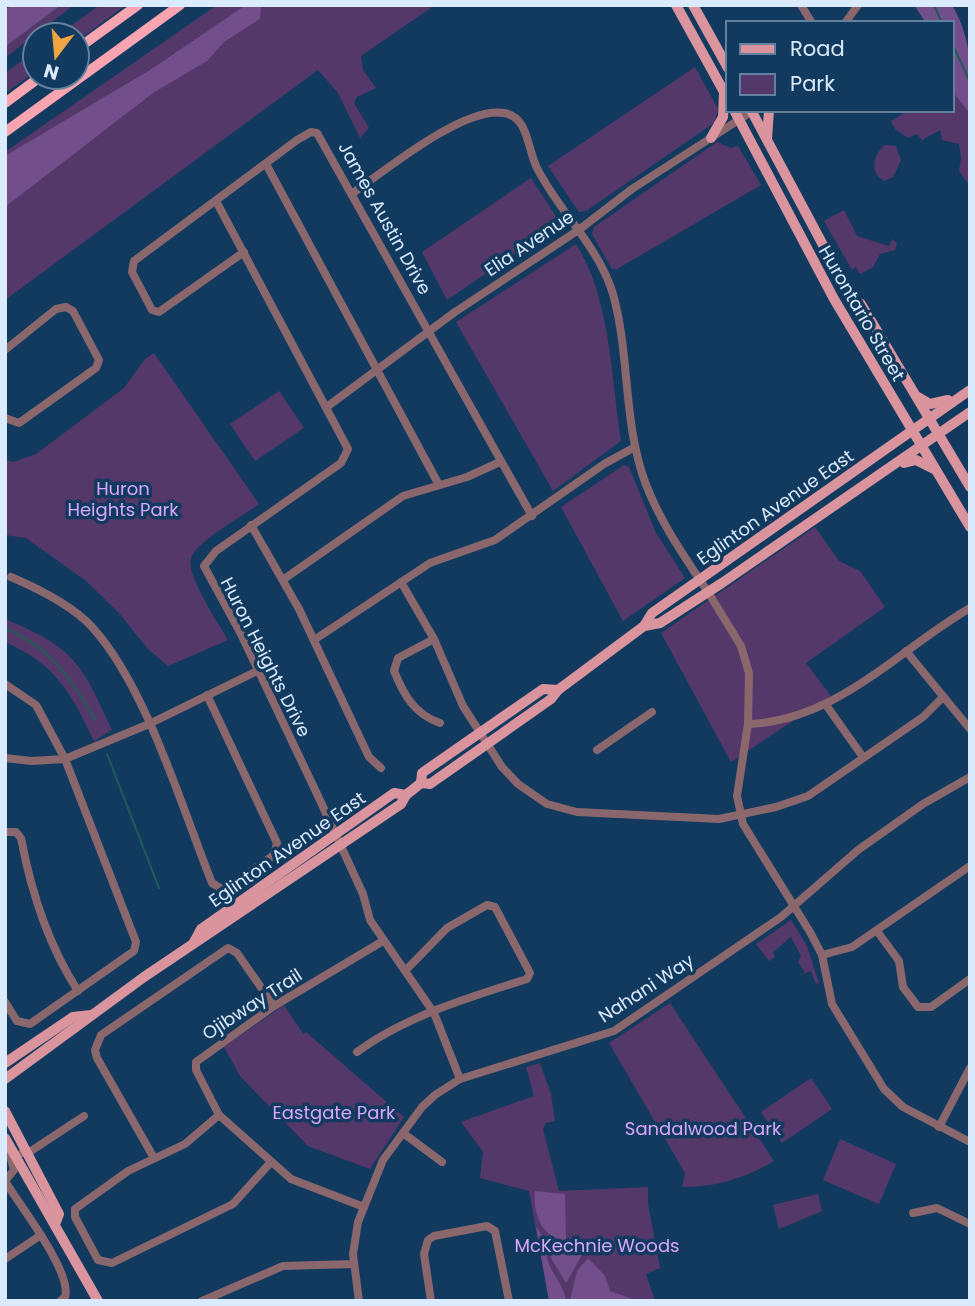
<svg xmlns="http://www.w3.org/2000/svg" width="975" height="1306" viewBox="0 0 975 1306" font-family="Poppins,sans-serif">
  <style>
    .green { fill: #55386a }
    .forest { fill: #724f8b }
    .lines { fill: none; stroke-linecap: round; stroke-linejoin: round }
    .stream { stroke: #205b58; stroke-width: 2 }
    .minor { stroke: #8a676c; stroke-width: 8 }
    .major { stroke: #da949e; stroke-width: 10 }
    .highway { stroke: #f9a5b1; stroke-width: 10 }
    .labels { text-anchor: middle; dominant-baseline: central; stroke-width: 7; stroke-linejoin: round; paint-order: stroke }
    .street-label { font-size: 18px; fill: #daebfe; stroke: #123a5f }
    .park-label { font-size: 18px; fill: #d9a7fe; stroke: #123a5f }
  </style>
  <rect width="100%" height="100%" fill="#123a5f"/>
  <g class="green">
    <polygon points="61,5 74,5 5,58 5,47"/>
    <polygon points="100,5 126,5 77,41 77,35 58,35"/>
    <polygon points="217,5 435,5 361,56 363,70 376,88 357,97 354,103 369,128 360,138 338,93 318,70 5,300 5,152"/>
    <polygon points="35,52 35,72 5,93 5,73"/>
    <polygon points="695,67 718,109 714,123 586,211 579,212 548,166"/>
    <polygon points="952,91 970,114 970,186 959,171 961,158 959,144 942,140 940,130 922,140 917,134 908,138 895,129 891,121 909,110 952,110"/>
    <polygon points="717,142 731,148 738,146 761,185 617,269 612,269 592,234 594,227"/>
    <path d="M885,145L896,146L901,160L893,177L884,181C869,172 873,155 885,145Z"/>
    <polygon points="531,178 557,218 554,227 447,300 422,252"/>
    <polygon points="844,210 857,236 889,246 892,239 897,243 895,250 880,254 873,267 860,274 856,267 852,270 824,221"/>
    <path d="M576,244C611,299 611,378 621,441L553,491L456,322Z"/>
    <path d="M154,353L259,504C243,516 198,540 191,558C185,574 219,624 228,640L168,666L148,649L118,612L86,581L26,538L5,535V460L13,462L36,454L124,388L145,359Z"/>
    <polygon points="279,391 304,428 255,461 230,424"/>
    <polygon points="624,465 629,467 656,533 685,578 623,621 561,507"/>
    <polygon points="815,527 839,561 860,571 885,607 806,663 831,696 731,762 661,633"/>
    <path d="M5,619C75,648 82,664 112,730L94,741C72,694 56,664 5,642Z"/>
    <polygon points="791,920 807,946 819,983 816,984 811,971 800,975 805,972 798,962 801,956 791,937 773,952 775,957 769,961 756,944"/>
    <path d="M670,1003L774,1161C746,1178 715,1187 682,1187L685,1173L609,1043Z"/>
    <polygon points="284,1005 303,1034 306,1032 404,1117 370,1169 308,1146 240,1076 224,1047"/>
    <polygon points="540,1063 551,1094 555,1121 546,1123 543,1129 559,1191 648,1187 648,1204 660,1268 646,1274 655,1301 549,1301 529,1191 480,1178 483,1152 461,1122 534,1096 526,1067"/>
    <polygon points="811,1078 832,1109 782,1143 761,1112"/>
    <polygon points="840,1139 896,1164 879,1204 823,1180"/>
    <polygon points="818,1194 822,1211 779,1229 773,1205"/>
  </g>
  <g class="forest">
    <polygon points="12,5 61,5 5,47 5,10"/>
    <polygon points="246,5 261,5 260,19 224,42 207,61 153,93 5,207 5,156 150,70"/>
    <path d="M914,5H952C974,43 970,72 970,114L952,91V23H926Z"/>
    <path d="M535,1191L565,1194L566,1240C542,1240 532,1211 535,1191Z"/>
    <path d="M536,1227C546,1237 544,1251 549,1264C555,1278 564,1286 566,1301H549Z"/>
    <polygon points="575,1242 586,1248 566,1283 551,1258 549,1245"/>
    <polygon points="588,1258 605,1276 610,1291 638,1301 570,1301 577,1271"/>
  </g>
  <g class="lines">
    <g class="stream">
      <polyline points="934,5 942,23"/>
      <polyline points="952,43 970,82"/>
      <path d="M5,628C53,650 69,676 95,719"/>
      <polyline points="107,754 159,888"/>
    </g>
    <g class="minor">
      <polyline points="801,5 812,23"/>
      <polyline points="845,23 858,5"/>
      <polyline points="266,164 439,485"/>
      <path d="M353,193C387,169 464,106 504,113C529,117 527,149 537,168C559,212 598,245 613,294C630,355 623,422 645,482C660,522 684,556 708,592"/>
      <polyline points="216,201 348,449 341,463 216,551 204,566 241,634 318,796 363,894 370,920 434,1013 460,1079"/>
      <polyline points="244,252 159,312 152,310 132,272 134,261 297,140 311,132 317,133 532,516"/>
      <polyline points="5,350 56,309 66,307 73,311 99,360 96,368 19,423 5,418"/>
      <polyline points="328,406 455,312 580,229 632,189 754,110"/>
      <polyline points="251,525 299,609 369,757 381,768"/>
      <path d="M11,577C39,589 72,605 92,627C146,686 182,808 212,883L220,888H227L274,855L277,843L207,695"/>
      <polyline points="284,579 403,496 467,477 500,462"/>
      <polyline points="401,582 434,639 463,706 502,767 518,784 547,804 577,812 719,819 776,807 808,796 923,717 943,697"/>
      <polyline points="711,597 741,646 749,673 748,724 737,796 743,824 810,932 822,955 832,1004 884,1089 903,1107 970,1142"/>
      <path d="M434,639L398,658L394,671C404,695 414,714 440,723"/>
      <polyline points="314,640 430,563 495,540 604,464 635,447"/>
      <polyline points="906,651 970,729"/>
      <polyline points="5,684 36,705 65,759 136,942 134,951 30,1024 17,1021 5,1002"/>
      <polyline points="826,705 863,757"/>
      <path d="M748,724C836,721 898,650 970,608"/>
      <polyline points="597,750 652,712"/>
      <polyline points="5,758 31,761 65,759 149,724 257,671"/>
      <path d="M5,832H16L21,838C31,891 48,945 78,991"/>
      <polyline points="877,931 899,961 903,987 918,1007 931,1007 970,979"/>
      <polyline points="822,955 852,947 970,866"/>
      <path d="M357,1052C406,1016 470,997 527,979L530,973L495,907L487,905L447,928L405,971"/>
      <polyline points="219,1115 185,1144 128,1171 75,1209 75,1217 98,1260 112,1263 233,1204 271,1162"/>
      <polyline points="939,1127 970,1068"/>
      <polyline points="403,1133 442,1162"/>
      <polyline points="22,1153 28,1153 84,1116"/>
      <polyline points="154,1158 97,1058 95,1050 101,1035 228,948 237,953 274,1006"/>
      <path d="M5,1181C18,1203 73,1273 65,1297L60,1301"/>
      <polyline points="5,1181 14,1170 8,1148"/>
      <polyline points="364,1207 291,1179 219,1115 196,1070 196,1062 274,1006 383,941"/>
      <polyline points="913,1213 937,1208 970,1224"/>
      <polyline points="5,1259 41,1235"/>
      <polyline points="202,1301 283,1266 354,1264"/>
      <polyline points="359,1301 353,1254 358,1222 383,1160 422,1107 435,1095 460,1079 614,1031 781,917 858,850 923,804 970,777"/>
      <polyline points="431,1301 424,1254 428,1240 434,1236 487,1226 495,1231 509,1301"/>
    </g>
    <g class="major">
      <polyline points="676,5 728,99"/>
      <polyline points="693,5 728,68"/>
      <polyline points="734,110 834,299 970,527"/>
      <polyline points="751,110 847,290 853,300 861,304 970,487"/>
      <polyline points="711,138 723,117 724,93"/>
      <polyline points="767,139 769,110"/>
      <polyline points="918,397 930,404 948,400"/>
      <polyline points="904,463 916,460 934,469"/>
      <polyline points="644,626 652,613 970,390"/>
      <polyline points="421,783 422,773 543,689 558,690"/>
      <polyline points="194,942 201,929 394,793 406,795"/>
      <polyline points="5,1063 73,1017 91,1015"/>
      <polyline points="5,1079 144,977 401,804 406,795 421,783 430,784 551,699 558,690 644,626 660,623 722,583 970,412"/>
      <polyline points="5,1111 59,1214 56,1222"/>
      <polyline points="5,1138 98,1301"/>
    </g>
    <g class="highway">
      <polyline points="77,49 138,5"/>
      <polyline points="5,103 40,77"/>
      <polyline points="5,132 180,5"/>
    </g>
  </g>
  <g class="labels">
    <g class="street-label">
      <text transform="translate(385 218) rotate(61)">James Austin Drive</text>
      <text transform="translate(529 243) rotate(-34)">Elia Avenue</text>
      <text transform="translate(862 313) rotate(60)">Hurontario Street</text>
      <text transform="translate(775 507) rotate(-35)">Eglinton Avenue East</text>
      <text transform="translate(266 657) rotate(63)">Huron Heights Drive</text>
      <text transform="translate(287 849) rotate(-35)">Eglinton Avenue East</text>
      <text transform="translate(646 988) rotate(-33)">Nahani Way</text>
      <text transform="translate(252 1004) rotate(-33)">Ojibway Trail</text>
    </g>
    <g class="park-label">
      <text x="123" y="488">Huron<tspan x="123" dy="21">Heights Park</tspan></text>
      <text x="334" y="1112">Eastgate Park</text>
      <text x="703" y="1128">Sandalwood Park</text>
      <text x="597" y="1245">McKechnie Woods</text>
    </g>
  </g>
  <rect width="975" height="1306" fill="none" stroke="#daebfe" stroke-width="14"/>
  <rect x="726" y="21" width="228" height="91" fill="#123a5f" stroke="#62819f" stroke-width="2"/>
  <rect x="740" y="44" width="35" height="10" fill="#da949e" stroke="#62819f" stroke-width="2"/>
  <text x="790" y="56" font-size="21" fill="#daebfe">Road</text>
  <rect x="740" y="74" width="35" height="21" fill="#55386a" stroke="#62819f" stroke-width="2"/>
  <text x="790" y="91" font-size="21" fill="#daebfe">Park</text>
  <g transform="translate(56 56) rotate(196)"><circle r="33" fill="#123a5f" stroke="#62819f" stroke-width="2"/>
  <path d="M0-5L12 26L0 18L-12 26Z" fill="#f1a540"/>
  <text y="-10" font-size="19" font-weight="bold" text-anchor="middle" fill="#daebfe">N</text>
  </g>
</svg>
